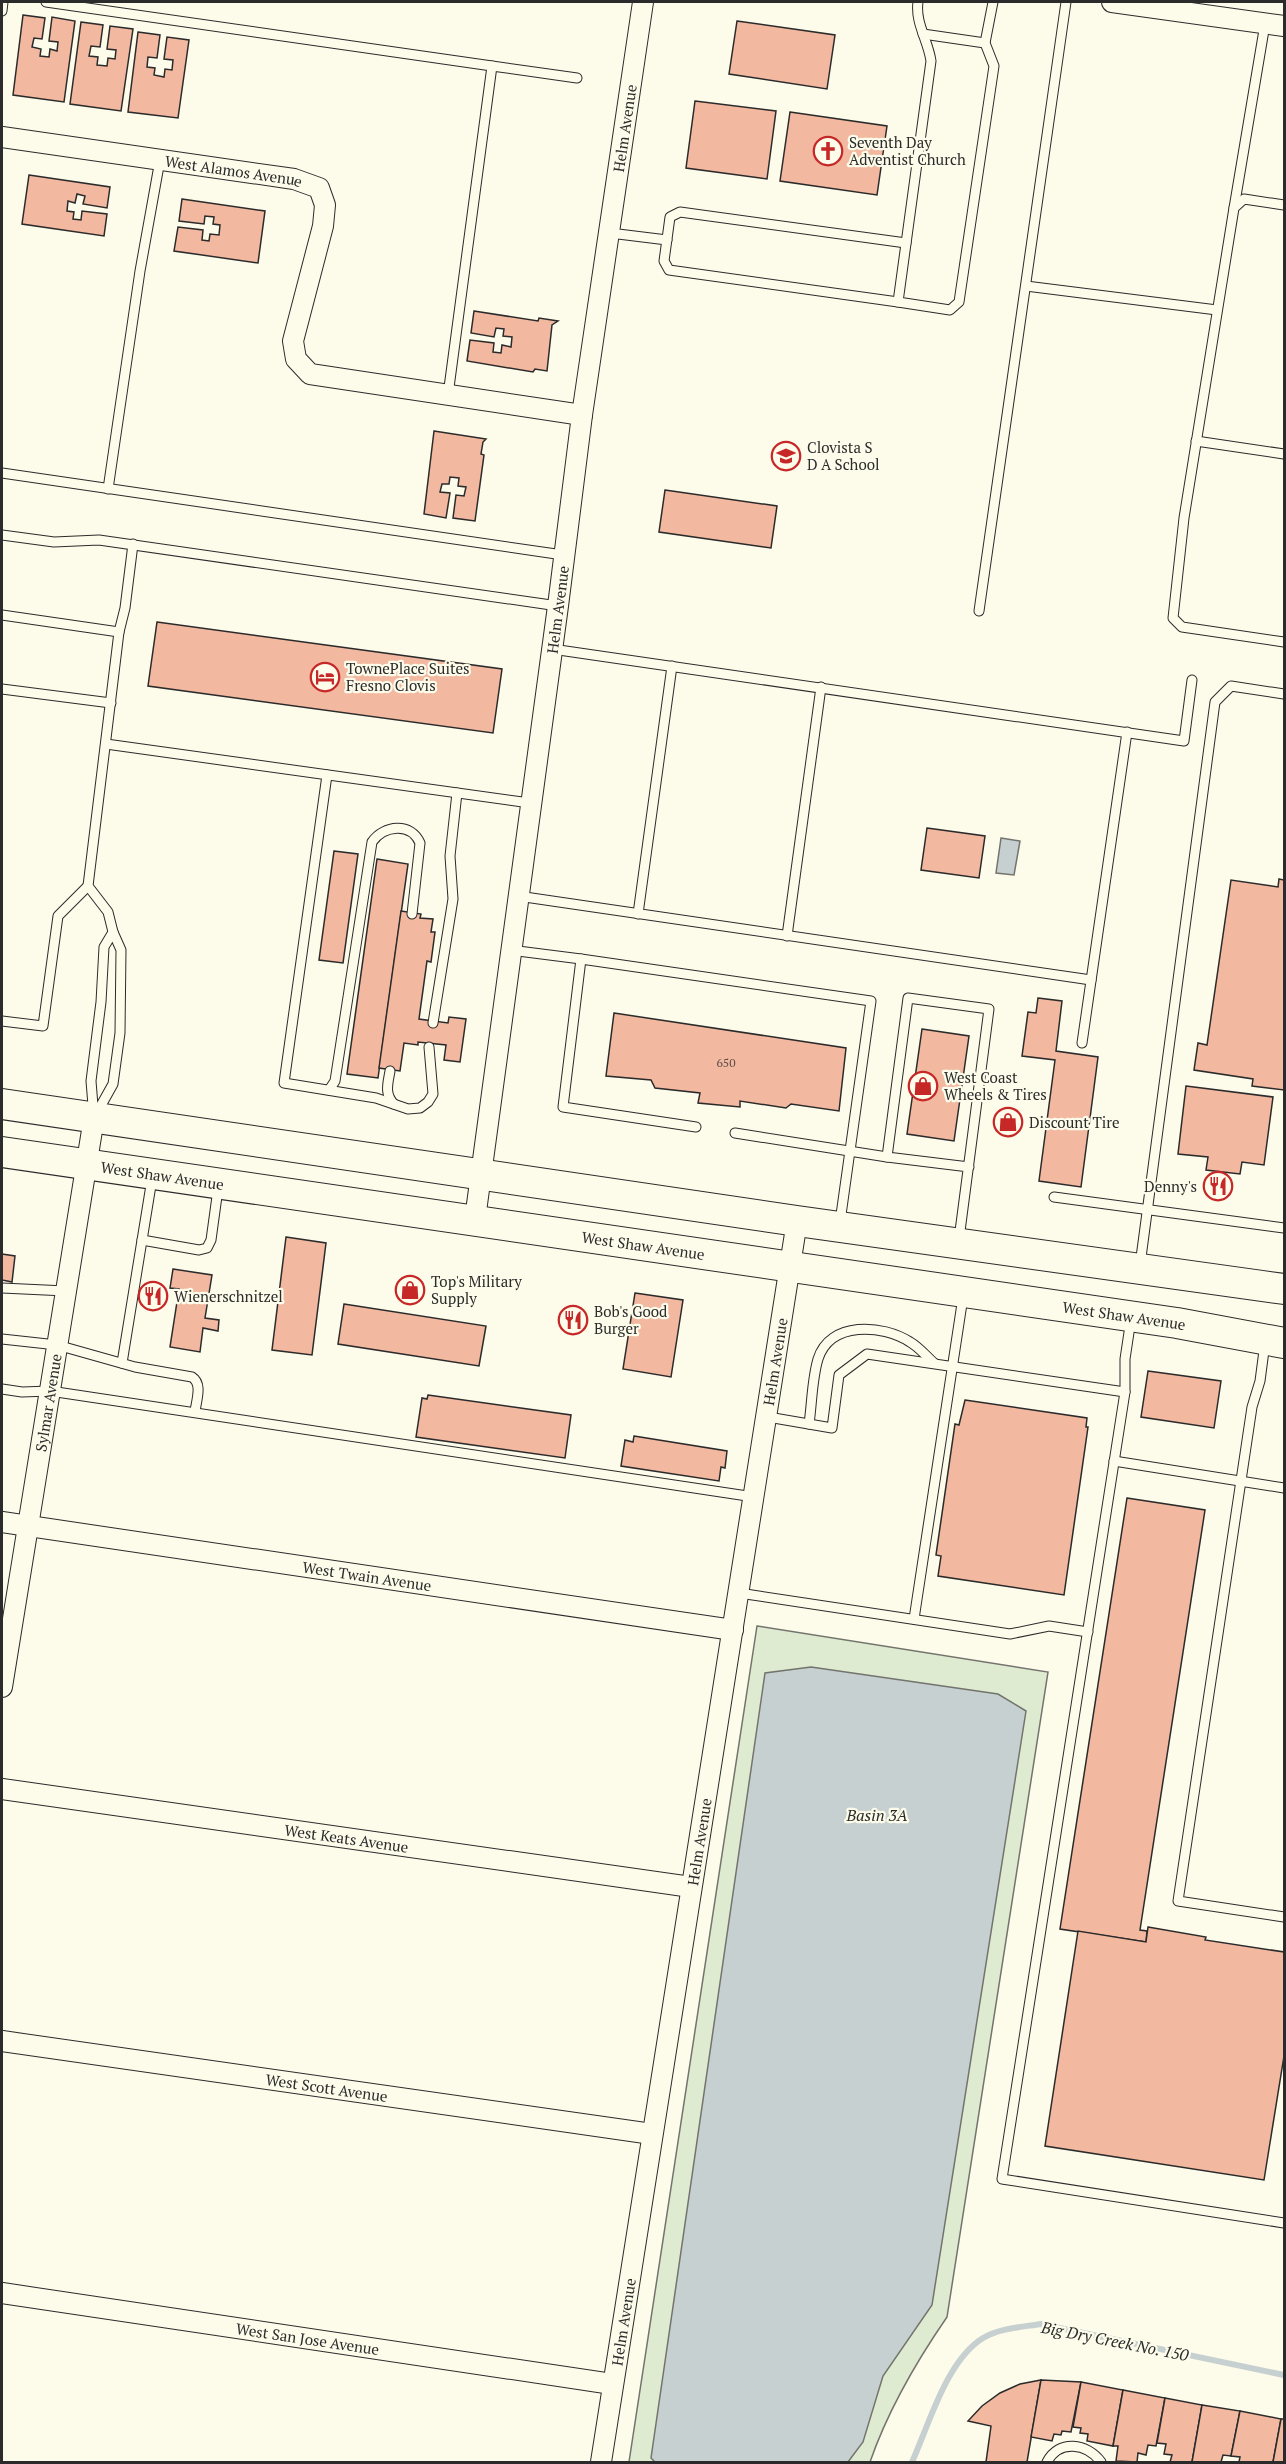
<svg xmlns="http://www.w3.org/2000/svg" width="1286" height="2464" viewBox="0 0 1286 2464" font-family="'PT Serif',serif">
  <style>
    .green { fill: #deebd1; stroke: #74746e; stroke-width: 1.5 }
    .water { fill: #c7d0d0; stroke: #74746e; stroke-width: 1.5 }
    .lines { fill: none; stroke-linecap: round; stroke-linejoin: round }
    .stream { stroke: #c7d0d0; stroke-width: 6 }
    .building { fill: #f2b8a0; stroke: #2b2b2b; stroke-width: 1.5 }
    .lane-casing { stroke: #2b2b2b; stroke-width: 11 }
    .street-casing { stroke: #2b2b2b; stroke-width: 22 }
    .primary-casing { stroke: #2b2b2b; stroke-width: 32 }
    .lane { stroke: #fdfbea; stroke-width: 9 }
    .street { stroke: #fdfbea; stroke-width: 20 }
    .primary { stroke: #fdfbea; stroke-width: 30 }
    .labels { text-anchor: middle; dominant-baseline: central; stroke-width: 4.5; stroke-linejoin: round; paint-order: stroke }
    .number-label { font-size: 12px; fill: #5d4e48 }
    .street-label { font-size: 15px; fill: #2b2b2b; stroke: #fdfbea }
    .poi-label { font-size: 15px; fill: #2b2b2b; stroke: #fdfbea; text-anchor: start }
    .water-label { font-size: 16px; font-style: italic; fill: #2b2b2b; stroke: #fdfbea }
  </style>
  <rect width="100%" height="100%" fill="#fdfbea"/>
  <path class="green" d="M757,1626L1048,1672L947,2317C916,2362 888,2410 870,2462H629Z"/>
  <g class="water">
    <polygon points="1001,838 1020,841 1014,875 996,873"/>
    <polygon points="811,1667 998,1694 1026,1711 932,2305 883,2376 863,2442 848,2462 655,2462 651,2458 765,1673"/>
  </g>
  <g class="lines">
    <path class="stream" d="M912,2462C929,2425 946,2361 983,2338C1000,2328 1022,2327 1041,2324L1284,2375"/>
  </g>
  <g class="building">
    <polygon points="23,15 45,18 42,39 34,38 32,47 41,49 40,56 49,57 50,49 57,51 58,42 49,41 52,17 75,21 64,102 13,95"/>
    <polygon points="737,21 835,35 827,89 729,74"/>
    <polygon points="81,22 103,25 100,47 91,46 89,56 98,57 97,65 107,66 108,58 115,59 116,50 107,49 110,26 133,29 121,111 70,104"/>
    <polygon points="138,32 160,35 157,58 148,57 147,67 155,68 154,75 164,77 165,69 172,70 173,60 164,59 167,37 189,40 178,118 128,112"/>
    <polygon points="695,101 776,111 767,179 686,168"/>
    <polygon points="790,112 887,126 877,195 780,181"/>
    <polygon points="29,175 110,187 107,208 83,204 85,196 77,194 75,203 68,201 67,211 74,212 73,219 81,220 82,211 107,214 104,236 22,224"/>
    <polygon points="182,199 265,211 258,263 174,251 178,227 203,230 202,240 209,241 210,234 219,235 220,225 213,224 214,217 205,216 204,224 179,221"/>
    <polygon points="474,311 538,321 539,318 558,321 552,325 547,371 535,369 533,372 467,361 470,340 494,343 493,352 501,353 502,345 511,347 512,337 503,336 504,329 496,328 494,337 471,333"/>
    <polygon points="434,431 486,439 483,442 481,454 484,455 475,521 453,518 456,495 464,496 466,487 458,486 459,478 450,477 449,484 442,484 440,492 450,493 446,518 424,514"/>
    <polygon points="665,490 777,506 771,548 659,532"/>
    <polygon points="157,622 502,669 493,733 148,686"/>
    <polygon points="927,828 985,836 979,878 921,870"/>
    <polygon points="334,851 358,854 343,963 319,960"/>
    <polygon points="377,859 408,864 378,1078 347,1074"/>
    <polygon points="1279,879 1284,880 1284,1090 1252,1086 1253,1079 1194,1070 1198,1043 1207,1045 1231,880 1278,887"/>
    <polygon points="401,911 421,914 420,918 433,919 431,932 435,932 431,962 427,961 419,1019 448,1023 449,1017 466,1019 460,1062 444,1060 446,1045 418,1042 418,1045 404,1043 400,1071 379,1068"/>
    <polygon points="1038,998 1062,1001 1056,1051 1098,1057 1081,1187 1039,1181 1055,1060 1022,1056 1028,1012 1036,1013"/>
    <polygon points="614,1013 846,1048 839,1111 791,1104 786,1108 740,1101 740,1107 698,1103 700,1093 655,1088 651,1080 606,1076"/>
    <polygon points="922,1029 969,1036 954,1141 907,1134"/>
    <polygon points="1186,1086 1273,1097 1264,1165 1242,1162 1240,1174 1206,1170 1208,1157 1178,1154"/>
    <polygon points="286,1237 326,1243 312,1355 272,1350"/>
    <polygon points="2,1254 15,1256 12,1282 2,1280"/>
    <polygon points="173,1269 212,1275 205,1318 219,1320 218,1331 203,1328 200,1352 170,1347 179,1289 170,1288"/>
    <polygon points="635,1293 683,1300 671,1377 623,1369"/>
    <polygon points="344,1304 486,1326 479,1366 338,1344"/>
    <polygon points="1148,1371 1221,1381 1214,1428 1141,1417"/>
    <polygon points="428,1395 571,1415 565,1458 416,1437 422,1398 427,1399"/>
    <polygon points="965,1400 1087,1418 1086,1427 1088,1427 1064,1595 938,1576 941,1556 936,1555 955,1424 959,1425"/>
    <polygon points="634,1436 727,1451 725,1468 721,1467 719,1481 621,1466 625,1440 633,1442"/>
    <polygon points="1127,1498 1205,1510 1140,1930 1147,1931 1146,1942 1060,1929"/>
    <polygon points="1148,1927 1206,1937 1205,1940 1284,1952 1284,2056 1264,2180 1045,2146 1078,1931 1146,1942"/>
    <polygon points="1041,2380 1027,2462 986,2462 991,2426 968,2421 982,2406 1000,2393 1020,2384"/>
    <polygon points="1041,2380 1081,2382 1071,2432 1062,2431 1061,2435 1054,2434 1052,2441 1031,2437"/>
    <polygon points="1081,2382 1123,2390 1113,2446 1087,2441 1088,2434 1080,2433 1081,2428 1073,2427"/>
    <polygon points="1123,2390 1165,2398 1156,2446 1148,2445 1146,2455 1138,2453 1137,2462 1116,2461 1118,2446 1113,2446"/>
    <polygon points="1165,2398 1202,2405 1192,2462 1170,2462 1172,2455 1164,2454 1166,2444 1157,2443"/>
    <polygon points="1202,2405 1240,2411 1231,2456 1223,2455 1221,2462 1192,2462"/>
    <polygon points="1240,2411 1281,2419 1273,2462 1239,2462 1240,2457 1231,2456"/>
    <polygon points="1281,2419 1284,2419 1284,2462 1273,2462"/>
  </g>
  <g class="lines">
    <g class="lane-casing">
      <g id="lane">
        <polyline points="46,2 492,66 448,395"/>
        <path d="M918,2C915,23 928,40 931,61L898,302L950,310L959,302L994,66L985,43L993,2"/>
        <polyline points="2,11 3,2"/>
        <polyline points="923,34 985,43"/>
        <polyline points="492,66 577,78"/>
        <polyline points="1284,205 1244,199 1234,208 1184,518 1173,618 1182,627 1284,642"/>
        <polyline points="1234,208 1265,24"/>
        <polyline points="610,233 667,240"/>
        <polyline points="1026,286 1217,310"/>
        <polyline points="898,302 669,270 664,261 670,217 680,212 906,243"/>
        <polyline points="1196,441 1284,454"/>
        <polyline points="2,473 563,555"/>
        <polyline points="108,489 140,271 160,160"/>
        <polyline points="2,535 54,542 99,540 558,606"/>
        <polyline points="979,611 1066,2"/>
        <polyline points="2,615 119,632 88,886 108,912 113,932"/>
        <polyline points="119,632 125,608 133,544"/>
        <polyline points="552,649 1184,741 1192,680"/>
        <polyline points="2,689 111,703"/>
        <polyline points="106,744 530,803"/>
        <polyline points="327,775 284,1083 376,1098 408,1109 420,1108 428,1102 433,1094 429,1047"/>
        <polyline points="518,896 1091,980"/>
        <polyline points="638,914 672,666"/>
        <polygon points="113,932 121,950 120,1033 113,1084 94,1118 91,1081 101,1002 104,947"/>
        <polyline points="787,936 821,687"/>
        <polyline points="510,950 581,959"/>
        <polyline points="2,1021 43,1026 58,916 88,886"/>
        <polyline points="433,1023 453,899 450,856 457,793"/>
        <polyline points="1082,1043 1127,732"/>
        <path d="M390,1071C388,1083 384,1094 394,1104"/>
        <path d="M329,1090L335,1081L372,842C384,825 411,822 420,843L412,914"/>
        <polyline points="696,1127 563,1107 581,959 871,1001 840,1222"/>
        <polyline points="735,1133 887,1157"/>
        <polyline points="1054,1197 1284,1228"/>
        <polyline points="959,1239 989,1009 908,998 887,1157 969,1167"/>
        <polyline points="142,1240 199,1250 207,1248 211,1240 218,1189"/>
        <polyline points="1140,1265 1215,702 1231,686 1284,694"/>
        <polyline points="2,1288 66,1291"/>
        <polyline points="1131,1319 1125,1359 1125,1392 1002,2179 1284,2223"/>
        <path d="M2,1339L57,1345L135,1367L192,1377C203,1384 196,1401 195,1412"/>
        <polyline points="1265,1343 1260,1381 1252,1407 1178,1901 1284,1917"/>
        <polyline points="122,1363 152,1179"/>
        <polyline points="2,1389 22,1392 50,1391 754,1497"/>
        <polyline points="768,1417 832,1428 839,1375 867,1354 1125,1392"/>
        <path d="M809,1424C812,1403 812,1379 818,1359C830,1321 882,1324 910,1342C919,1347 926,1356 934,1363"/>
        <polyline points="1114,1461 1284,1488"/>
        <polyline points="739,1593 1010,1634 1049,1626 1088,1632"/>
        <polyline points="914,1619 963,1297"/>
        <path d="M1047,2462C1059,2439 1087,2443 1101,2462"/>
      </g>
    </g>
    <g class="street-casing">
      <g id="street">
        <polyline points="1112,2 1284,26"/>
        <path id="s1" d="M2,137L294,179L319,188L325,205L323,226L293,341L296,359L310,374L582,415"/>
        <path id="s2" d="M475,1219L558,606L582,415L643,2"/>
        <path id="s3" d="M2,1522L733,1630"/>
        <path id="s4" d="M2,1687L94,1118"/>
        <path id="s5" d="M2,1789L691,1887"/>
        <path id="s6" d="M2,2041L652,2134"/>
        <path id="s7" d="M2,2293L612,2384"/>
        <path id="s8" d="M601,2462L797,1221"/>
      </g>
    </g>
    <g class="primary-casing">
      <g id="primary">
        <polyline points="2,1104 797,1221 1284,1289"/>
        <path id="s9" d="M2,1152L1177,1323L1284,1343"/>
      </g>
    </g>
    <use href="#lane" class="lane"/>
    <use href="#street" class="street"/>
    <use href="#primary" class="primary"/>
  </g>
  <defs>
    <g id="church-ring" transform="scale(1.5)"><circle r="9.5" fill="#fdfbea" stroke="#c62828" stroke-width="1.5"/><path d="M-1.2-6h2.4v3.5h3.3v2.4h-3.3V6h-2.4V-.1h-3.3v-2.4h3.3Z" fill="#c62828"/></g>
    <g id="school-ring" transform="scale(1.5)"><circle r="9.5" fill="#fdfbea" stroke="#c62828" stroke-width="1.5"/><path d="M0-5L7-2L0 1L-7-2ZM-4 1L0 2.5L4 1V4Q0 6-4 4Z" fill="#c62828"/></g>
    <g id="hotel-ring" transform="scale(1.5)"><circle r="9.5" fill="#fdfbea" stroke="#c62828" stroke-width="1.5"/><path d="M-6-4.5h1.5V1H6V5H4.5V3h-9V5H-6ZM-4 0a1.8 1.8 0 1 1 3.6 0ZM.5 0V-2.5h3Q6-2.5 6 0Z" fill="#c62828"/></g>
    <g id="shop-ring" transform="scale(1.5)"><circle r="9.5" fill="#fdfbea" stroke="#c62828" stroke-width="1.5"/><path d="M-5-2.5h2.3a2.7 3.5 0 0 1 5.4 0H5L5.5 6h-11ZM-1.5-2.5h3a1.5 2.3 0 0 0-3 0Z" fill="#c62828"/></g>
    <g id="restaurant-ring" transform="scale(1.5)"><circle r="9.5" fill="#fdfbea" stroke="#c62828" stroke-width="1.5"/><path d="M-5-6h1v4h1v-4h1v4h1v-4h1v5L-1.5 .5V6h-2V.5L-5-1ZM5-6V6H3V1.5H1.5Q1.5-4 5-6Z" fill="#c62828"/></g>
  </defs>
  <g fill-rule="evenodd">
    <use href="#church-ring" x="828" y="151"/>
    <use href="#school-ring" x="786" y="456"/>
    <use href="#hotel-ring" x="325" y="677"/>
    <use href="#shop-ring" x="923" y="1086"/>
    <use href="#shop-ring" x="1008" y="1122"/>
    <use href="#restaurant-ring" x="1218" y="1186"/>
    <use href="#shop-ring" x="410" y="1290"/>
    <use href="#restaurant-ring" x="153" y="1296"/>
    <use href="#restaurant-ring" x="573" y="1320"/>
  </g>
  <g class="labels">
    <g class="number-label">
      <text x="726" y="1062">650</text>
    </g>
    <g class="street-label">
      <text stroke="none"><textPath href="#s2" startOffset="1101">Helm Avenue</textPath></text>
      <text stroke="none"><textPath href="#s1" startOffset="234">West Alamos Avenue</textPath></text>
      <text stroke="none"><textPath href="#s2" startOffset="615">Helm Avenue</textPath></text>
      <text stroke="none"><textPath href="#s9" startOffset="162">West Shaw Avenue</textPath></text>
      <text stroke="none"><textPath href="#s9" startOffset="648">West Shaw Avenue</textPath></text>
      <text stroke="none"><textPath href="#s9" startOffset="1134">West Shaw Avenue</textPath></text>
      <text stroke="none"><textPath href="#s8" startOffset="1114">Helm Avenue</textPath></text>
      <text stroke="none"><textPath href="#s4" startOffset="288">Sylmar Avenue</textPath></text>
      <text stroke="none"><textPath href="#s3" startOffset="369">West Twain Avenue</textPath></text>
      <text stroke="none"><textPath href="#s5" startOffset="348">West Keats Avenue</textPath></text>
      <text stroke="none"><textPath href="#s8" startOffset="628">Helm Avenue</textPath></text>
      <text stroke="none"><textPath href="#s6" startOffset="328">West Scott Avenue</textPath></text>
      <text stroke="none"><textPath href="#s8" startOffset="142">Helm Avenue</textPath></text>
      <text stroke="none"><textPath href="#s7" startOffset="309">West San Jose Avenue</textPath></text>
    </g>
    <g class="poi-label">
      <text x="849" y="142">Seventh Day<tspan x="849" dy="17">Adventist Church</tspan></text>
      <text x="807" y="447">Clovista S<tspan x="807" dy="17">D A School</tspan></text>
      <text x="346" y="668">TownePlace Suites<tspan x="346" dy="17">Fresno Clovis</tspan></text>
      <text x="944" y="1077">West Coast<tspan x="944" dy="17">Wheels &amp; Tires</tspan></text>
      <text x="1029" y="1122">Discount Tire</text>
      <text x="1197" y="1186" text-anchor="end">Denny's</text>
      <text x="431" y="1281">Top's Military<tspan x="431" dy="17">Supply</tspan></text>
      <text x="174" y="1296">Wienerschnitzel</text>
      <text x="594" y="1311">Bob's Good<tspan x="594" dy="17">Burger</tspan></text>
    </g>
    <g class="water-label">
      <text x="877" y="1815">Basin 3A</text>
      <text transform="translate(1115 2341) rotate(11)">Big Dry Creek No. 150</text>
    </g>
  </g>
  <rect width="1286" height="2464" fill="none" stroke="#2b2b2b" stroke-width="6"/>
</svg>
